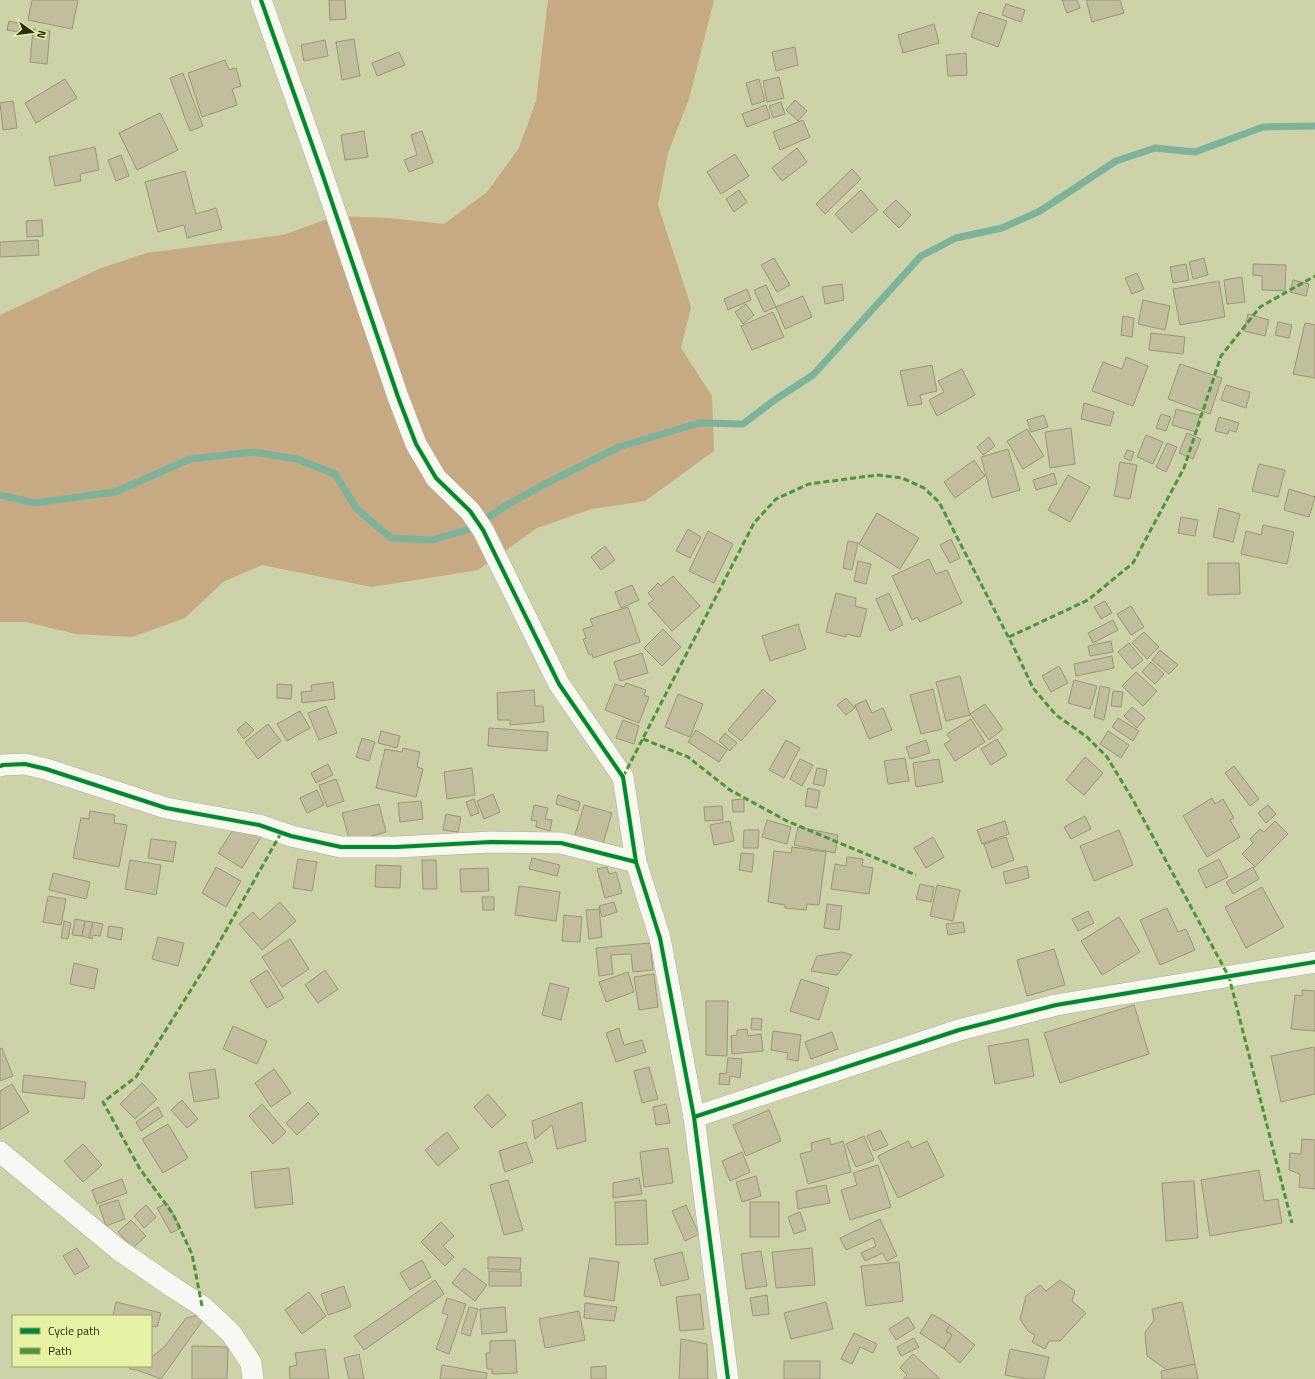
<svg xmlns="http://www.w3.org/2000/svg" width="1315" height="1379" viewBox="0 0 1315 1379" font-family="'Titillium Web',sans-serif">
  <style>
    .forest { fill: #c6aa84 }
    .lines { fill: none; stroke-linecap: round; stroke-linejoin: round }
    .stream { stroke: #7db499; stroke-width: 7 }
    .building { fill: #c0be9d; stroke: #999775 }
    .street-casing { stroke: #abaf8e; stroke-width: 22 }
    .street { stroke: #f8f8f2; stroke-width: 21 }
    .quiet { stroke: #4c9639; stroke-width: 3; stroke-dasharray: 6 3; stroke-linecap: butt }
    .cycleway-casing { stroke: #e7f1a4; stroke-width: 6 }
    .cycleway { stroke: #00873e; stroke-width: 4 }
  </style>
  <rect width="100%" height="100%" fill="#cdd2a8"/>
  <polygon class="forest" points="548,0 714,0 689,99 668,153 658,205 691,307 681,348 712,396 714,451 645,501 592,509 537,528 478,570 372,587 262,565 223,582 185,618 132,637 76,634 26,622 0,622 0,315 101,268 147,253 283,235 336,216 389,218 444,224 487,192 519,148 536,101"/>
  <g class="lines">
    <polyline class="stream" points="0,495 34,503 115,492 190,459 254,452 297,459 335,474 357,509 391,538 432,540 470,529 507,505 543,485 619,447 699,423 743,424 776,399 813,375 921,256 956,238 1002,228 1040,211 1116,161 1155,148 1195,152 1263,127 1315,126"/>
  </g>
  <g class="building">
    <polygon points="32,0 78,0 72,29 28,20"/>
    <polygon points="329,0 345,0 346,19 330,20"/>
    <polygon points="1062,0 1077,0 1080,8 1067,13"/>
    <polygon points="1086,0 1120,0 1124,13 1092,22"/>
    <polygon points="1006,4 1025,10 1021,22 1002,15"/>
    <polygon points="979,12 1007,21 998,47 971,37"/>
    <polygon points="9,21 27,25 25,33 7,30"/>
    <polygon points="934,24 939,43 903,53 898,35"/>
    <polygon points="33,29 50,31 47,64 30,62"/>
    <polygon points="354,39 360,76 342,80 336,42"/>
    <polygon points="325,40 328,56 304,61 301,45"/>
    <polygon points="795,47 798,65 776,71 772,52"/>
    <polygon points="399,52 405,65 377,76 372,63"/>
    <polygon points="966,53 967,75 948,76 946,55"/>
    <polygon points="225,60 229,70 236,68 241,86 232,89 237,105 202,117 188,73"/>
    <polygon points="183,73 203,126 190,131 170,78"/>
    <polygon points="779,77 784,98 767,102 763,81"/>
    <polygon points="65,79 77,98 36,123 25,103"/>
    <polygon points="759,79 765,101 752,105 746,83"/>
    <polygon points="795,100 807,111 798,121 786,110"/>
    <polygon points="13,101 17,128 3,130 0,103"/>
    <polygon points="781,102 785,114 773,118 769,106"/>
    <polygon points="766,105 770,118 747,127 742,114"/>
    <polygon points="160,113 178,150 137,170 119,133"/>
    <polygon points="803,120 810,137 780,150 773,132"/>
    <polygon points="364,131 368,157 345,160 341,135"/>
    <polygon points="422,131 433,163 409,172 404,160 417,155 411,135"/>
    <polygon points="95,147 99,170 80,174 81,181 55,186 49,157"/>
    <polygon points="797,148 807,162 782,181 772,168"/>
    <polygon points="735,154 749,176 721,194 707,172"/>
    <polygon points="121,155 129,176 116,181 108,160"/>
    <polygon points="852,169 861,179 825,214 816,204"/>
    <polygon points="185,171 196,214 216,208 222,229 187,238 184,225 158,232 145,182"/>
    <polygon points="739,190 747,202 734,212 726,199"/>
    <polygon points="861,190 878,210 852,233 835,214"/>
    <polygon points="896,200 911,215 899,228 883,212"/>
    <polygon points="42,220 43,236 27,237 26,221"/>
    <polygon points="38,240 39,255 0,257 0,242"/>
    <polygon points="774,258 790,285 777,292 761,265"/>
    <polygon points="1204,258 1208,275 1193,279 1189,262"/>
    <polygon points="1186,264 1189,280 1173,283 1170,267"/>
    <polygon points="1253,264 1286,265 1285,291 1262,290 1262,276 1253,275"/>
    <polygon points="1137,273 1144,289 1132,294 1125,278"/>
    <polygon points="1242,277 1245,302 1227,304 1224,280"/>
    <polygon points="1293,280 1309,284 1306,296 1290,292"/>
    <polygon points="1219,281 1225,317 1180,325 1173,289"/>
    <polygon points="842,284 844,300 825,304 822,287"/>
    <polygon points="766,285 776,307 764,312 754,290"/>
    <polygon points="747,289 751,300 728,310 724,299"/>
    <polygon points="803,296 812,317 785,329 776,307"/>
    <polygon points="1143,300 1170,306 1165,330 1138,324"/>
    <polygon points="746,304 754,315 743,324 735,312"/>
    <polygon points="773,312 784,337 752,350 741,326"/>
    <polygon points="1248,314 1269,320 1265,336 1244,331"/>
    <polygon points="1123,316 1134,318 1132,337 1121,335"/>
    <polygon points="1278,322 1292,325 1289,338 1275,335"/>
    <polygon points="1305,323 1315,325 1315,378 1293,374"/>
    <polygon points="1151,333 1185,337 1183,354 1149,350"/>
    <polygon points="1126,357 1148,366 1133,406 1092,391 1103,362 1122,369"/>
    <polygon points="1180,364 1222,378 1210,414 1168,399"/>
    <polygon points="932,365 937,391 920,395 922,404 908,406 900,371"/>
    <polygon points="962,369 975,395 937,416 929,400 944,392 938,381"/>
    <polygon points="1226,385 1250,392 1246,408 1221,400"/>
    <polygon points="1084,403 1114,412 1110,426 1081,419"/>
    <polygon points="1176,409 1200,415 1196,432 1172,425"/>
    <polygon points="1161,414 1171,417 1166,431 1156,428"/>
    <polygon points="1044,415 1048,427 1031,432 1027,420"/>
    <polygon points="1219,417 1239,423 1236,432 1229,430 1228,434 1215,431"/>
    <polygon points="1071,428 1075,464 1050,468 1045,432"/>
    <polygon points="1027,429 1044,456 1023,469 1007,441"/>
    <polygon points="1187,433 1201,439 1193,459 1179,453"/>
    <polygon points="1146,435 1163,442 1153,464 1137,457"/>
    <polygon points="989,437 995,446 983,455 977,447"/>
    <polygon points="1167,443 1177,447 1166,472 1156,467"/>
    <polygon points="1008,449 1020,490 992,498 981,457"/>
    <polygon points="1127,450 1134,452 1131,461 1124,458"/>
    <polygon points="974,460 985,476 955,498 944,482"/>
    <polygon points="1120,462 1137,465 1130,499 1114,496"/>
    <polygon points="1259,464 1285,470 1278,497 1252,491"/>
    <polygon points="1054,473 1057,484 1036,490 1033,480"/>
    <polygon points="1068,475 1090,487 1070,522 1048,510"/>
    <polygon points="1289,489 1315,497 1309,517 1284,510"/>
    <polygon points="1219,508 1240,514 1233,542 1213,537"/>
    <polygon points="877,513 919,538 900,569 859,544"/>
    <polygon points="1181,517 1198,520 1195,536 1178,533"/>
    <polygon points="1263,525 1294,532 1287,564 1241,554 1246,531 1261,535"/>
    <polygon points="688,529 701,537 690,558 676,551"/>
    <polygon points="708,531 733,544 714,583 689,571"/>
    <polygon points="951,539 960,558 950,563 940,545"/>
    <polygon points="848,541 858,543 852,570 843,568"/>
    <polygon points="605,546 615,560 601,570 591,557"/>
    <polygon points="929,559 936,574 947,570 962,603 920,622 917,617 912,620 892,576"/>
    <polygon points="858,561 871,564 866,584 854,581"/>
    <polygon points="1208,563 1239,563 1240,594 1208,595"/>
    <polygon points="673,576 700,606 672,631 648,604 654,600 648,593 658,583 661,586"/>
    <polygon points="632,585 639,600 621,608 615,592"/>
    <polygon points="836,593 856,598 855,606 867,609 860,637 846,634 846,637 826,632"/>
    <polygon points="889,593 903,625 890,631 876,599"/>
    <polygon points="1105,601 1112,613 1101,619 1094,607"/>
    <polygon points="1131,606 1144,627 1131,635 1117,614"/>
    <polygon points="628,607 640,642 593,658 592,654 589,655 583,639 586,638 583,629 593,626 590,619"/>
    <polygon points="1113,620 1118,630 1093,643 1088,633"/>
    <polygon points="798,624 806,649 770,661 762,636"/>
    <polygon points="663,629 681,647 662,666 644,648"/>
    <polygon points="1144,632 1159,647 1147,659 1132,643"/>
    <polygon points="1111,641 1113,652 1090,656 1088,646"/>
    <polygon points="1129,643 1143,660 1132,669 1118,652"/>
    <polygon points="1160,650 1178,665 1169,674 1152,660"/>
    <polygon points="642,653 648,673 620,681 614,662"/>
    <polygon points="1112,656 1114,668 1076,676 1074,664"/>
    <polygon points="1151,662 1164,674 1155,684 1142,672"/>
    <polygon points="1059,666 1068,683 1051,692 1042,676"/>
    <polygon points="1136,672 1157,691 1143,706 1122,686"/>
    <polygon points="960,676 970,715 946,721 936,682"/>
    <polygon points="1074,680 1097,686 1090,709 1068,703"/>
    <polygon points="333,682 335,699 302,703 301,692 312,691 311,685"/>
    <polygon points="626,683 646,690 644,695 649,697 639,723 605,710 615,684 624,687"/>
    <polygon points="277,684 292,685 291,699 277,698"/>
    <polygon points="1100,686 1110,688 1104,720 1094,717"/>
    <polygon points="763,689 776,701 741,741 728,730"/>
    <polygon points="933,689 942,729 921,734 910,695"/>
    <polygon points="534,690 535,706 543,706 544,722 510,725 510,720 498,720 497,693"/>
    <polygon points="1113,691 1123,692 1121,707 1111,706"/>
    <polygon points="678,694 703,704 690,737 665,727"/>
    <polygon points="846,698 855,708 846,715 837,705"/>
    <polygon points="866,700 872,713 883,708 892,730 869,739 855,705"/>
    <polygon points="985,704 1003,729 989,740 970,714"/>
    <polygon points="326,706 337,733 319,740 308,713"/>
    <polygon points="1132,707 1145,718 1137,728 1124,716"/>
    <polygon points="300,711 310,728 287,741 277,724"/>
    <polygon points="1118,718 1139,731 1133,741 1112,727"/>
    <polygon points="971,719 985,742 955,761 944,744 951,740 947,734"/>
    <polygon points="623,720 639,726 634,744 616,738"/>
    <polygon points="246,722 254,730 244,739 237,730"/>
    <polygon points="268,724 281,741 258,759 245,742"/>
    <polygon points="489,728 548,732 547,751 488,746"/>
    <polygon points="696,730 727,750 719,762 688,742"/>
    <polygon points="381,731 400,736 397,748 378,743"/>
    <polygon points="1108,731 1129,745 1121,758 1100,744"/>
    <polygon points="725,733 737,743 730,751 719,741"/>
    <polygon points="362,738 375,742 369,761 356,757"/>
    <polygon points="997,739 1007,755 991,765 981,749"/>
    <polygon points="786,740 800,748 784,778 769,770"/>
    <polygon points="926,740 930,753 910,759 906,747"/>
    <polygon points="403,748 420,752 417,767 423,769 416,797 376,788 385,749 402,752"/>
    <polygon points="1085,757 1103,773 1084,795 1066,780"/>
    <polygon points="905,758 909,781 888,784 884,761"/>
    <polygon points="800,759 813,765 802,786 790,779"/>
    <polygon points="939,759 943,782 916,787 913,763"/>
    <polygon points="328,764 333,775 316,783 311,773"/>
    <polygon points="1234,766 1259,799 1250,806 1225,773"/>
    <polygon points="472,768 475,795 447,799 444,772"/>
    <polygon points="817,768 827,770 824,786 813,784"/>
    <polygon points="336,779 344,801 327,807 319,785"/>
    <polygon points="808,788 820,791 817,808 805,806"/>
    <polygon points="317,790 324,805 307,813 300,798"/>
    <polygon points="493,794 500,812 484,819 477,801"/>
    <polygon points="558,795 580,802 578,811 556,804"/>
    <polygon points="1212,798 1215,804 1223,799 1234,818 1230,820 1240,837 1207,857 1183,816"/>
    <polygon points="474,799 479,813 471,816 466,802"/>
    <polygon points="744,799 744,812 733,812 732,800"/>
    <polygon points="421,801 423,819 400,822 398,803"/>
    <polygon points="379,804 386,832 350,842 342,813"/>
    <polygon points="534,805 548,808 545,819 552,820 550,831 536,827 537,821 531,820"/>
    <polygon points="584,805 612,813 602,847 574,838"/>
    <polygon points="1268,805 1276,814 1266,823 1258,813"/>
    <polygon points="722,806 723,820 705,821 704,807"/>
    <polygon points="90,811 115,815 114,823 127,825 119,867 73,858 81,818 89,819"/>
    <polygon points="446,814 461,817 458,832 443,830"/>
    <polygon points="1085,816 1091,829 1071,839 1064,827"/>
    <polygon points="767,820 791,827 787,844 762,837"/>
    <polygon points="730,821 734,841 714,845 710,825"/>
    <polygon points="1005,821 1009,834 982,844 977,830"/>
    <polygon points="1275,821 1288,834 1255,867 1242,854 1253,843 1250,839 1260,829 1264,832"/>
    <polygon points="238,822 261,837 242,868 218,853"/>
    <polygon points="798,827 838,835 835,853 794,845"/>
    <polygon points="744,830 759,830 758,848 743,848"/>
    <polygon points="1119,830 1133,865 1094,881 1080,846"/>
    <polygon points="933,837 944,857 926,868 914,848"/>
    <polygon points="1006,837 1014,860 992,868 984,844"/>
    <polygon points="151,839 176,842 173,862 148,858"/>
    <polygon points="792,847 826,852 819,905 807,904 806,910 785,908 785,905 768,902 774,851 791,853"/>
    <polygon points="741,853 754,854 752,872 739,870"/>
    <polygon points="847,857 863,859 862,866 873,868 869,894 831,889 835,864 846,866"/>
    <polygon points="532,858 560,865 557,876 529,869"/>
    <polygon points="298,859 317,862 312,891 293,888"/>
    <polygon points="1219,859 1228,877 1206,888 1198,870"/>
    <polygon points="130,860 161,865 156,895 125,889"/>
    <polygon points="422,860 436,860 437,889 423,889"/>
    <polygon points="376,865 401,866 400,888 375,887"/>
    <polygon points="1027,866 1029,878 1006,884 1003,872"/>
    <polygon points="216,867 241,881 226,907 202,893"/>
    <polygon points="607,867 609,874 616,872 622,893 605,898 597,869"/>
    <polygon points="1253,867 1259,879 1233,894 1226,882"/>
    <polygon points="488,868 489,891 461,892 460,869"/>
    <polygon points="53,873 90,882 86,899 49,890"/>
    <polygon points="920,884 934,887 931,902 916,899"/>
    <polygon points="937,885 960,890 953,921 930,916"/>
    <polygon points="519,886 560,892 556,921 515,915"/>
    <polygon points="1262,887 1284,927 1246,948 1225,907"/>
    <polygon points="48,896 66,899 61,925 43,922"/>
    <polygon points="482,897 494,897 494,910 483,910"/>
    <polygon points="280,902 296,921 262,950 239,924 253,912 260,920"/>
    <polygon points="614,902 617,912 602,917 599,906"/>
    <polygon points="827,904 842,906 839,930 824,928"/>
    <polygon points="1167,908 1178,932 1186,929 1195,950 1160,965 1140,920"/>
    <polygon points="599,909 602,937 589,939 586,910"/>
    <polygon points="1088,911 1094,923 1078,931 1072,919"/>
    <polygon points="564,915 582,917 580,942 562,941"/>
    <polygon points="1119,917 1140,952 1102,975 1081,941"/>
    <polygon points="75,919 85,921 82,936 72,935"/>
    <polygon points="64,921 71,923 68,939 61,938"/>
    <polygon points="85,921 93,922 89,938 82,936"/>
    <polygon points="93,922 103,924 100,936 93,935 92,939 89,938"/>
    <polygon points="963,922 965,932 948,935 946,924"/>
    <polygon points="109,926 123,928 121,940 107,937"/>
    <polygon points="158,937 184,943 178,966 152,959"/>
    <polygon points="290,939 309,969 282,987 262,957"/>
    <polygon points="650,943 653,970 633,972 631,954 611,955 613,974 599,976 596,948"/>
    <polygon points="1054,949 1065,985 1027,996 1017,960"/>
    <polygon points="842,952 852,955 837,975 811,971 817,956"/>
    <polygon points="74,963 98,969 94,989 70,984"/>
    <polygon points="267,970 284,998 267,1008 250,981"/>
    <polygon points="325,970 338,989 318,1003 305,985"/>
    <polygon points="628,972 634,992 606,1002 599,982"/>
    <polygon points="654,974 658,1007 639,1010 634,977"/>
    <polygon points="801,979 829,988 819,1020 790,1011"/>
    <polygon points="550,983 569,988 561,1020 542,1015"/>
    <polygon points="1302,990 1315,991 1315,1031 1291,1029 1295,995 1302,996"/>
    <polygon points="706,1001 728,1001 727,1056 706,1055"/>
    <polygon points="1134,1005 1149,1054 1060,1083 1044,1033"/>
    <polygon points="752,1018 762,1019 761,1030 751,1029"/>
    <polygon points="233,1026 267,1041 257,1064 223,1049"/>
    <polygon points="619,1028 624,1045 642,1040 646,1052 616,1062 606,1033"/>
    <polygon points="747,1029 748,1036 761,1034 763,1051 732,1054 731,1036 737,1035 737,1030"/>
    <polygon points="773,1031 801,1035 798,1061 787,1059 788,1053 771,1050"/>
    <polygon points="832,1032 838,1049 811,1059 805,1042"/>
    <polygon points="1028,1039 1034,1076 995,1084 988,1046"/>
    <polygon points="1314,1047 1315,1052 1315,1094 1281,1102 1271,1056"/>
    <polygon points="2,1048 13,1076 0,1081 0,1049"/>
    <polygon points="728,1058 742,1059 740,1078 730,1076 729,1085 719,1084 720,1073 726,1074"/>
    <polygon points="649,1067 658,1099 642,1103 634,1071"/>
    <polygon points="215,1069 219,1098 194,1102 189,1073"/>
    <polygon points="274,1069 291,1093 271,1107 255,1083"/>
    <polygon points="24,1075 86,1082 84,1099 22,1092"/>
    <polygon points="142,1083 157,1099 135,1119 120,1104"/>
    <polygon points="12,1084 29,1112 0,1130 0,1091"/>
    <polygon points="488,1094 506,1115 492,1128 474,1107"/>
    <polygon points="182,1100 198,1119 187,1128 171,1110"/>
    <polygon points="308,1102 319,1114 297,1135 286,1123"/>
    <polygon points="582,1102 586,1141 557,1149 552,1125 535,1139 532,1121"/>
    <polygon points="262,1104 286,1132 273,1144 249,1116"/>
    <polygon points="666,1104 670,1123 656,1125 653,1107"/>
    <polygon points="158,1107 163,1116 141,1131 136,1122"/>
    <polygon points="769,1110 781,1141 746,1156 733,1125"/>
    <polygon points="168,1124 188,1158 163,1173 142,1139"/>
    <polygon points="880,1130 888,1145 874,1151 867,1136"/>
    <polygon points="447,1132 459,1148 438,1166 425,1150"/>
    <polygon points="864,1136 874,1160 856,1167 846,1144"/>
    <polygon points="829,1138 831,1145 843,1141 851,1172 808,1184 800,1154 812,1151 811,1143"/>
    <polygon points="1302,1139 1315,1140 1315,1189 1299,1187 1300,1174 1289,1170 1290,1153 1301,1154"/>
    <polygon points="908,1141 912,1148 927,1141 944,1176 898,1198 878,1156"/>
    <polygon points="526,1142 533,1162 505,1172 499,1151"/>
    <polygon points="83,1144 102,1165 83,1182 64,1161"/>
    <polygon points="668,1148 673,1183 644,1187 640,1152"/>
    <polygon points="742,1152 750,1172 730,1181 722,1161"/>
    <polygon points="878,1165 891,1207 850,1220 841,1190 857,1185 853,1173"/>
    <polygon points="289,1168 293,1204 255,1208 251,1172"/>
    <polygon points="1259,1170 1264,1201 1278,1199 1282,1223 1210,1236 1201,1180"/>
    <polygon points="756,1176 761,1196 742,1202 736,1182"/>
    <polygon points="639,1178 642,1194 613,1198 613,1183"/>
    <polygon points="122,1179 127,1193 97,1204 92,1190"/>
    <polygon points="508,1180 523,1230 504,1235 490,1185"/>
    <polygon points="1194,1181 1198,1238 1166,1241 1162,1183"/>
    <polygon points="826,1185 830,1203 798,1209 796,1191"/>
    <polygon points="118,1200 125,1219 106,1226 99,1206"/>
    <polygon points="646,1200 648,1244 616,1245 615,1202"/>
    <rect x="750" y="1202" width="29" height="35"/>
    <polygon points="167,1203 181,1228 171,1233 157,1208"/>
    <polygon points="146,1205 156,1217 144,1228 134,1216"/>
    <polygon points="686,1205 699,1234 685,1241 672,1211"/>
    <polygon points="800,1212 806,1230 794,1234 788,1217"/>
    <polygon points="880,1219 897,1256 887,1261 883,1253 865,1261 861,1253 876,1246 873,1238 846,1250 840,1238"/>
    <polygon points="131,1220 146,1236 133,1248 118,1232"/>
    <polygon points="441,1222 454,1236 443,1246 454,1257 445,1266 421,1242"/>
    <polygon points="77,1248 89,1267 75,1275 63,1256"/>
    <polygon points="812,1248 815,1285 776,1288 772,1252"/>
    <polygon points="761,1251 767,1286 746,1289 741,1254"/>
    <polygon points="682,1252 689,1279 661,1286 654,1259"/>
    <polygon points="488,1257 521,1258 520,1270 488,1269"/>
    <polygon points="590,1258 619,1262 614,1301 584,1296"/>
    <polygon points="422,1260 431,1277 410,1290 400,1273"/>
    <polygon points="899,1262 903,1301 866,1306 861,1266"/>
    <polygon points="464,1268 487,1285 475,1301 452,1283"/>
    <polygon points="489,1271 521,1272 521,1286 489,1286"/>
    <polygon points="435,1280 444,1294 364,1350 354,1336"/>
    <polygon points="1060,1280 1075,1291 1072,1301 1086,1313 1060,1341 1049,1341 1045,1349 1032,1342 1035,1335 1028,1331 1020,1319 1026,1296 1040,1285 1046,1291"/>
    <polygon points="344,1286 351,1307 328,1315 321,1294"/>
    <polygon points="309,1292 326,1316 302,1334 285,1310"/>
    <polygon points="700,1294 704,1329 680,1331 676,1297"/>
    <polygon points="767,1295 769,1314 753,1316 750,1298"/>
    <polygon points="447,1298 466,1304 449,1354 436,1349 448,1315 442,1313"/>
    <polygon points="116,1302 161,1313 157,1327 151,1326 151,1316 113,1316"/>
    <polygon points="826,1302 833,1329 791,1339 784,1313"/>
    <polygon points="1182,1302 1195,1364 1167,1370 1147,1356 1145,1333 1154,1320 1152,1309"/>
    <polygon points="585,1303 617,1307 614,1321 584,1318"/>
    <polygon points="469,1307 478,1309 470,1336 461,1333"/>
    <polygon points="505,1307 507,1332 482,1334 480,1309"/>
    <polygon points="579,1311 585,1340 545,1348 539,1319"/>
    <polygon points="203,1314 203,1320 161,1379 137,1370 130,1369 128,1366 151,1366 151,1358 165,1346 186,1318"/>
    <polygon points="932,1314 950,1325 946,1331 952,1335 944,1349 920,1333"/>
    <polygon points="908,1317 915,1328 896,1340 889,1329"/>
    <polygon points="950,1325 975,1345 960,1363 944,1349 952,1335 946,1331"/>
    <polygon points="854,1333 877,1344 873,1353 860,1347 852,1364 841,1359"/>
    <polygon points="914,1338 919,1347 901,1356 897,1347"/>
    <polygon points="681,1339 707,1344 708,1379 679,1379"/>
    <polygon points="515,1340 517,1373 492,1374 492,1369 487,1369 486,1353 490,1353 490,1341"/>
    <polygon points="192,1346 228,1347 227,1379 192,1379"/>
    <polygon points="325,1349 329,1379 290,1379 289,1367 297,1365 295,1353"/>
    <polygon points="1010,1349 1049,1357 1044,1379 1027,1379 1005,1375"/>
    <polygon points="359,1354 364,1379 349,1379 344,1358"/>
    <polygon points="913,1354 940,1379 903,1379 907,1375 900,1368"/>
    <rect x="784" y="1361" width="36" height="18"/>
    <polygon points="1195,1364 1198,1379 1162,1379 1161,1371"/>
    <polygon points="442,1365 487,1373 486,1379 440,1379"/>
    <polygon points="606,1366 606,1379 591,1379 591,1367"/>
  </g>
  <g class="lines">
    <g class="street-casing">
      <g id="street">
        <polyline points="261,0 321,170 398,397 416,444 436,478 470,511 483,530 559,684 623,777 636,862 660,938 694,1117 728,1379"/>
        <polyline points="0,766 3,765 25,764 46,769 166,808 259,825 291,836 341,847 396,847 491,842 561,843 636,862"/>
        <polyline points="694,1117 959,1030 1056,1005 1315,962"/>
        <polyline points="0,1152 119,1250 174,1288 202,1306 231,1333 251,1363 253,1379"/>
      </g>
    </g>
    <use href="#street" class="street"/>
    <g class="quiet">
      <polyline points="1009,637 1088,600 1133,563 1184,468 1221,356 1260,307 1315,276"/>
      <polyline points="643,739 688,757 730,790 787,821 916,875"/>
      <polyline points="623,777 754,523 776,499 809,484 877,475 902,478 924,488 939,502 1016,652 1033,688 1056,715 1087,737 1107,757 1133,800 1229,977 1292,1223"/>
      <polyline points="202,1306 192,1254 173,1214 140,1169 103,1102 136,1077 159,1041 207,964 281,833"/>
    </g>
    <g class="cycleway-casing">
      <g id="cycleway">
        <polyline points="261,0 321,170 398,397 416,444 436,478 470,511 483,530 559,684 623,777 636,862 660,938 694,1117 728,1379"/>
        <polyline points="0,766 3,765 25,764 46,769 166,808 259,825 291,836 341,847 396,847 491,842 561,843 636,862"/>
        <polyline points="694,1117 959,1030 1056,1005 1315,962"/>
      </g>
    </g>
    <use href="#cycleway" class="cycleway"/>
  </g>
  <rect x="12" y="1315" width="140" height="52" fill="#e7f1a4" stroke="#9ba368"/>
  <rect x="20" y="1328" width="20" height="6" fill="#00873e" stroke="#9ba368"/>
  <text x="48" y="1335" font-size="12" fill="#2a2d0e">Cycle path</text>
  <rect x="20" y="1348" width="20" height="6" fill="#4c9639" stroke="#9ba368"/>
  <text x="48" y="1355" font-size="12" fill="#2a2d0e">Path</text>
  <g transform="translate(32 32) rotate(104)" stroke="#e7f1a4" stroke-width="3" paint-order="stroke">
  <path d="M0-3L7 15L0 10L-7 15Z" fill="#2a2d0e"/>
  <text y="-6" font-size="11" font-weight="bold" text-anchor="middle" fill="#2a2d0e">N</text>
  </g>
</svg>
